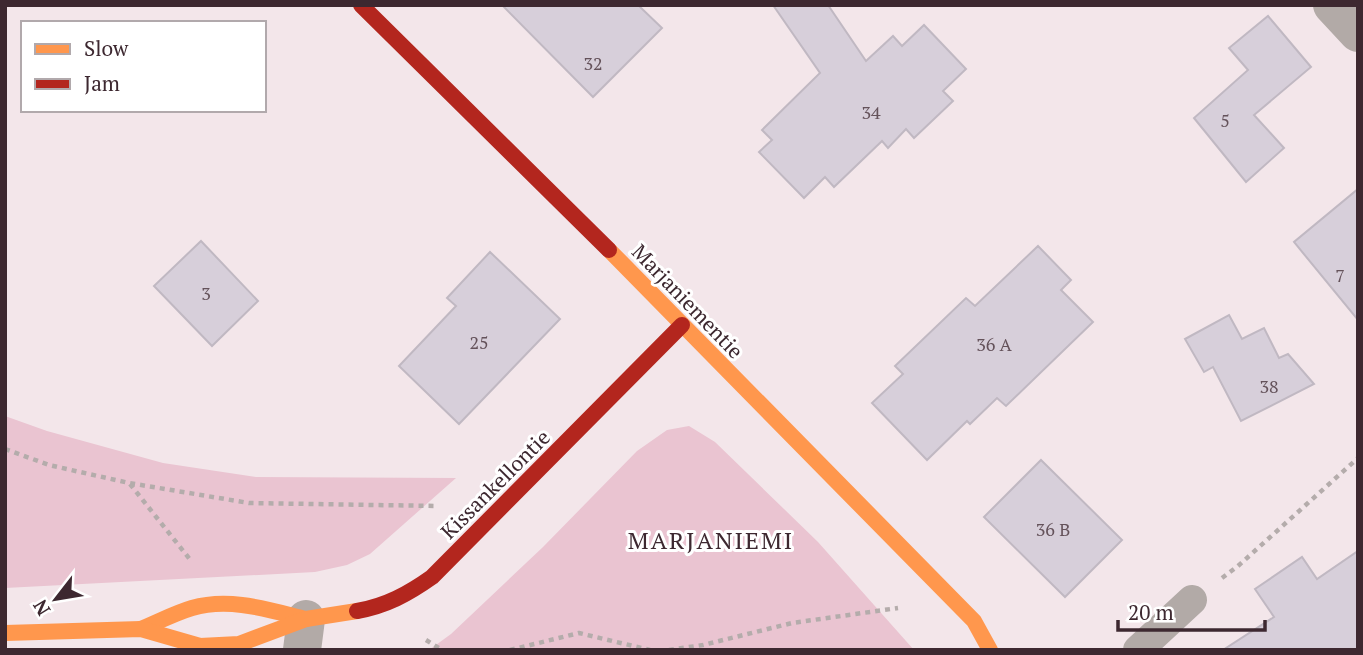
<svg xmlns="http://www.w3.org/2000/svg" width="1363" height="655" viewBox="0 0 1363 655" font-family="'PT Serif',serif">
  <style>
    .green { fill: #eac4d1 }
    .building { fill: #d7cfda; stroke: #c0b8c2; stroke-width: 2 }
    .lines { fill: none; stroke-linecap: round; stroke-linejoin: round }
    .path { stroke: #b4acab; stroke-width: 4.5; stroke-dasharray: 5 5; stroke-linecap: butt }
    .lane { stroke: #b2aaa7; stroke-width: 30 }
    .street { stroke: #b2aaa7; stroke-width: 38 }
    .slow { stroke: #ff974d; stroke-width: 16 }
    .jam { stroke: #b3261e; stroke-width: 16 }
    .labels { text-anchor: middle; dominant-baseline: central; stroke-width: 6; stroke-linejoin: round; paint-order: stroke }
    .number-label { font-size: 18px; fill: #64525a }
    .street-label { font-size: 21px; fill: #3d2830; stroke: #fff }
    .quarter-label { font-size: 24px; letter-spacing: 2px; fill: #3d2830; stroke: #fff }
  </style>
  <rect width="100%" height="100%" fill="#f3e6ea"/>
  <g class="green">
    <polygon points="5,416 47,431 163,463 256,477 456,478 370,554 347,565 315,572 5,588"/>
    <polygon points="689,426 715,442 818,542 914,650 429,650 451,634 543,547 637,451 667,430"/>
  </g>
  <g class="building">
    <polygon points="502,5 638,5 662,28 593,97"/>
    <polygon points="773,5 828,5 866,61 893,36 902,46 924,25 966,69 943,91 953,101 914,138 906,129 888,148 882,141 834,187 825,177 804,198 759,152 772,140 762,130 820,73"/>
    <polygon points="1268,16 1311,67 1254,115 1284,148 1246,182 1194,118 1248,70 1229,48"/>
    <polygon points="1358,189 1358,320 1294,242"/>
    <polygon points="201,241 258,301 212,346 154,286"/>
    <polygon points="1038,246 1071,280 1061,290 1093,322 1006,406 997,398 970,424 967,421 927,460 872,403 903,374 895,366 966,298 975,306"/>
    <polygon points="490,252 560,319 459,424 399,366 456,306 447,298"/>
    <polygon points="1229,315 1242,339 1264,328 1279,358 1288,354 1314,384 1241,421 1213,367 1204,372 1185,339"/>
    <polygon points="1041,460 1122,540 1065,597 984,517"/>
    <polygon points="1358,551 1358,650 1223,650 1274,617 1255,589 1302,557 1317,579"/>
  </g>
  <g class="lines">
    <g class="path">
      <polyline points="5,449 49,465 129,483 249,503 438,506"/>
      <polyline points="130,484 192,562"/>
      <polyline points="1222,578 1238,566 1358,458"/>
      <polyline points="426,640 442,650"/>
      <polyline points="510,650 579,633 650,650"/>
      <polyline points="669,650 703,645 792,623 898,608"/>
    </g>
    <polyline class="lane" points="1138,650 1192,600"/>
    <g class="street">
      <polyline points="1332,5 1358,33"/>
      <polyline points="302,650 306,619"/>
    </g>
    <g class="slow">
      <polyline points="609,250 974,621 990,650"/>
      <path d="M141,629C158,622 175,613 192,608C230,597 269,610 306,619"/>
      <polyline points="5,633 141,629 200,646 239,644 306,619 357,611"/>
    </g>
    <g class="jam">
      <polyline points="361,5 609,250"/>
      <path d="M357,611C386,606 408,594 432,577L682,325"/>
    </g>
  </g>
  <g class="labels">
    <g class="number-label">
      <text x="593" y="63">32</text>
      <text x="871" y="112">34</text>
      <text x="1225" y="120">5</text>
      <text x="1340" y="275">7</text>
      <text x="206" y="293">3</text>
      <text x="479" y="342">25</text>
      <text x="994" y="344">36 A</text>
      <text x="1269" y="386">38</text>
      <text x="1053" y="529">36 B</text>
    </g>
    <g class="street-label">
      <text transform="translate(688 301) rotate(46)">Marjaniementie</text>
      <text transform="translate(495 484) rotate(-45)">Kissankellontie</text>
    </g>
    <g class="quarter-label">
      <text x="711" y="540">MARJANIEMI</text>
    </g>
  </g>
  <rect width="1363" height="655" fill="none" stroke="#3d2830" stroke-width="14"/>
  <rect x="21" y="21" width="245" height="91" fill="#ffffff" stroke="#b1a9ac" stroke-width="2"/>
  <rect x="35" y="44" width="35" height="10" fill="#ff974d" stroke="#b1a9ac" stroke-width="2"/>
  <text x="84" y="56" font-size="21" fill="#3d2830">Slow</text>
  <rect x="35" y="79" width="35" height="10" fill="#b3261e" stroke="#b1a9ac" stroke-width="2"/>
  <text x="84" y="91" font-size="21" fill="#3d2830">Jam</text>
  <g transform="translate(56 599) rotate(239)" stroke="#ffffff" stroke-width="5" paint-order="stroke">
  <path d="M0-5L12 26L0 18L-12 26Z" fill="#3d2830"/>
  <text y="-10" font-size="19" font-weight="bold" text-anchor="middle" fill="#3d2830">N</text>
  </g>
  <path d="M1118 620v10h147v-10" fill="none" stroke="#3d2830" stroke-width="3.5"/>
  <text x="1128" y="620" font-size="21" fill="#3d2830" stroke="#ffffff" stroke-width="5" paint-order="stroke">20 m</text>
</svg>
